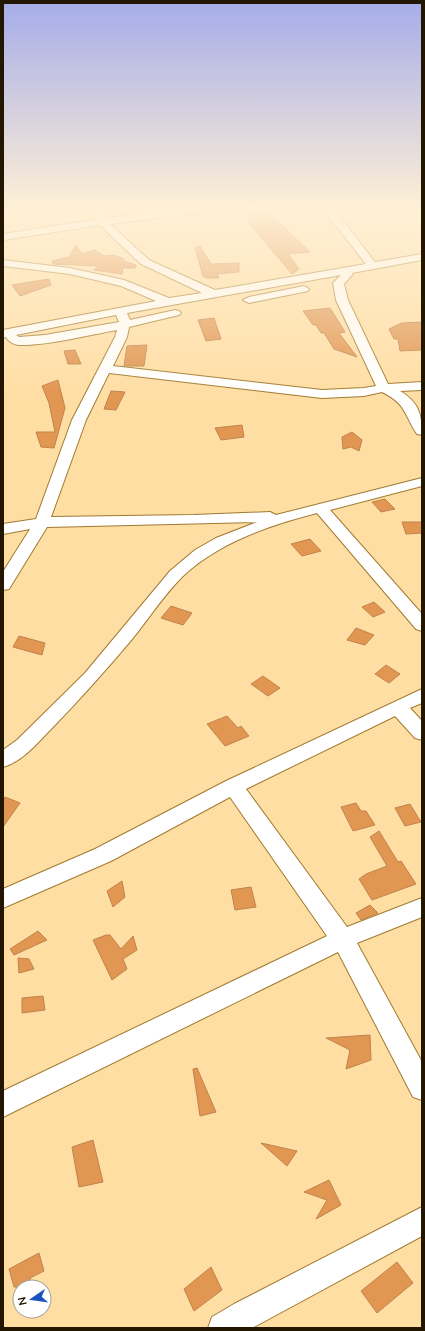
<svg xmlns="http://www.w3.org/2000/svg" width="425" height="1331" viewBox="0 0 425 1331" font-family="'Nunito Sans',sans-serif">
  <style>
    .building { fill: #e19652; stroke: #c0834d }
    .lines { fill: none; stroke-linecap: round; stroke-linejoin: round }
    .minor-casing { stroke: #a07a2f; stroke-width: 2 }
    .minor { fill: #fff; fill-rule: evenodd }
  </style>
  <rect width="100%" height="100%" fill="#ffdea4"/>
  <g class="building">
    <polygon points="255,209 265,209 310,252 288,254 299,269 292,274 247,221"/>
    <polygon points="76,245 82,254 95,250 104,256 114,255 124,259 123,261 136,265 135,268 123,268 122,274 94,270 99,266 53,264 52,261 69,257"/>
    <polygon points="200,246 211,264 239,263 239,272 217,274 219,278 206,278 203,276 195,248"/>
    <polygon points="49,279 51,285 20,296 12,285"/>
    <polygon points="330,308 345,332 339,333 357,357 334,349 324,333 321,333 316,325 313,325 303,311"/>
    <polygon points="214,318 221,339 206,341 198,320"/>
    <polygon points="422,322 422,350 400,351 398,339 394,339 389,329 402,323"/>
    <polygon points="147,345 144,366 124,366 127,346"/>
    <polygon points="75,350 81,364 68,364 64,351"/>
    <polygon points="58,380 65,408 54,448 41,447 36,432 55,432 49,403 42,386"/>
    <polygon points="111,391 125,392 116,410 104,409"/>
    <polygon points="242,425 244,437 221,440 215,428"/>
    <polygon points="352,432 362,440 359,451 351,447 343,449 342,437"/>
    <polygon points="385,499 395,509 381,512 372,502"/>
    <polygon points="402,522 422,522 422,533 406,534"/>
    <polygon points="310,539 321,551 302,556 291,544"/>
    <polygon points="374,602 385,612 373,617 362,607"/>
    <polygon points="171,606 192,613 183,625 161,618"/>
    <polygon points="356,628 374,635 365,645 347,640"/>
    <polygon points="19,636 45,643 42,655 13,647"/>
    <polygon points="386,665 400,674 389,683 375,674"/>
    <polygon points="263,676 280,688 268,696 251,684"/>
    <polygon points="227,716 238,728 241,726 249,736 225,746 207,724"/>
    <polygon points="5,797 20,803 3,827 3,804"/>
    <polygon points="356,803 361,811 366,811 375,825 353,831 341,807"/>
    <polygon points="410,804 421,822 405,826 395,808"/>
    <polygon points="379,831 398,862 401,861 416,884 372,900 359,879 366,874 387,866 370,837"/>
    <polygon points="122,881 125,897 113,907 107,891"/>
    <polygon points="251,887 256,907 235,910 231,890"/>
    <polygon points="370,905 378,913 361,920 356,913"/>
    <polygon points="38,931 47,940 14,955 10,949"/>
    <polygon points="106,935 110,935 121,949 133,936 137,950 123,959 127,969 112,980 93,940"/>
    <polygon points="18,958 29,959 34,969 19,973"/>
    <polygon points="43,996 45,1010 22,1013 22,998"/>
    <polygon points="370,1035 371,1060 346,1069 350,1050 326,1038"/>
    <polygon points="197,1068 216,1112 200,1116 193,1069"/>
    <polygon points="93,1140 103,1182 79,1187 72,1147"/>
    <polygon points="261,1143 297,1151 287,1166"/>
    <polygon points="329,1180 341,1205 316,1219 327,1200 304,1192"/>
    <polygon points="39,1253 44,1271 30,1278 31,1287 14,1287 9,1269"/>
    <polygon points="397,1262 413,1283 377,1313 361,1291"/>
    <polygon points="211,1267 222,1290 194,1311 184,1289"/>
  </g>
  <g class="lines">
    <g class="minor-casing">
      <g id="minor">
        <path d="M102,209L107,212V218L182,209H210L205,212L110,224L149,260L215,290L366,264L323,209H333L337,213L375,262L422,254V260L352,273L353,274L344,284L348,300L388,384L422,382V390L400,391C419,402 422,415 422,435L417,434C404,415 407,404 382,392L364,396L322,398L109,373L86,420L51,517L194,515L270,512L276,515L422,478V486L330,510L422,614V631L416,629L317,513C270,525 217,543 182,577C164,595 149,618 133,638C107,669 82,697 54,726C39,741 24,761 3,767V750L17,740L85,673L170,571L195,550L216,538L257,522L47,527L9,589L3,590V572L30,529L3,534V524L36,519L72,420L115,337L117,330C89,335 46,346 18,345C13,344 9,342 6,337L3,338V330L156,301L121,286L70,274L3,266V260L70,268L124,280L169,298L202,293L141,264L107,232L101,225L3,240V234L98,219L97,212ZM341,275L333,283L336,300L376,386L364,388L322,390L113,366L127,337L129,327L179,315L181,313L179,311L175,310L130,320L127,313ZM116,315L119,322L45,335L19,337L16,335Z"/>
        <polygon points="304,286 309,289 308,291 249,303 243,300 249,297"/>
        <polygon points="422,689 422,703 410,708 422,721 422,740 415,738 395,716 246,789 347,927 422,898 422,917 357,943 422,1062 422,1100 413,1097 338,952 3,1117 3,1091 327,936 230,797 111,861 3,908 3,889 95,849 226,781"/>
        <polygon points="422,1207 422,1236 252,1328 208,1328 212,1317 234,1304"/>
      </g>
    </g>
    <use href="#minor" class="minor"/>
  </g>
  <linearGradient id="sky" x2="0" y2="1"><stop stop-color="#a5ace9"/><stop offset="0.53" stop-color="#fff0d6"/><stop offset="1" stop-color="#fff0d6" stop-opacity="0"/></linearGradient>
  <rect width="425" height="395" fill="url(#sky)"/>
  <rect width="425" height="1331" fill="none" stroke="#221601" stroke-width="8"/>
  <g transform="translate(32 1299) rotate(257)"><circle r="19" fill="#ffffff" stroke="#a7a299"/>
  <path d="M0-3L7 15L0 10L-7 15Z" fill="#1853bf"/>
  <text y="-6" font-size="11" font-weight="bold" text-anchor="middle" fill="#221601">N</text>
  </g>
</svg>
